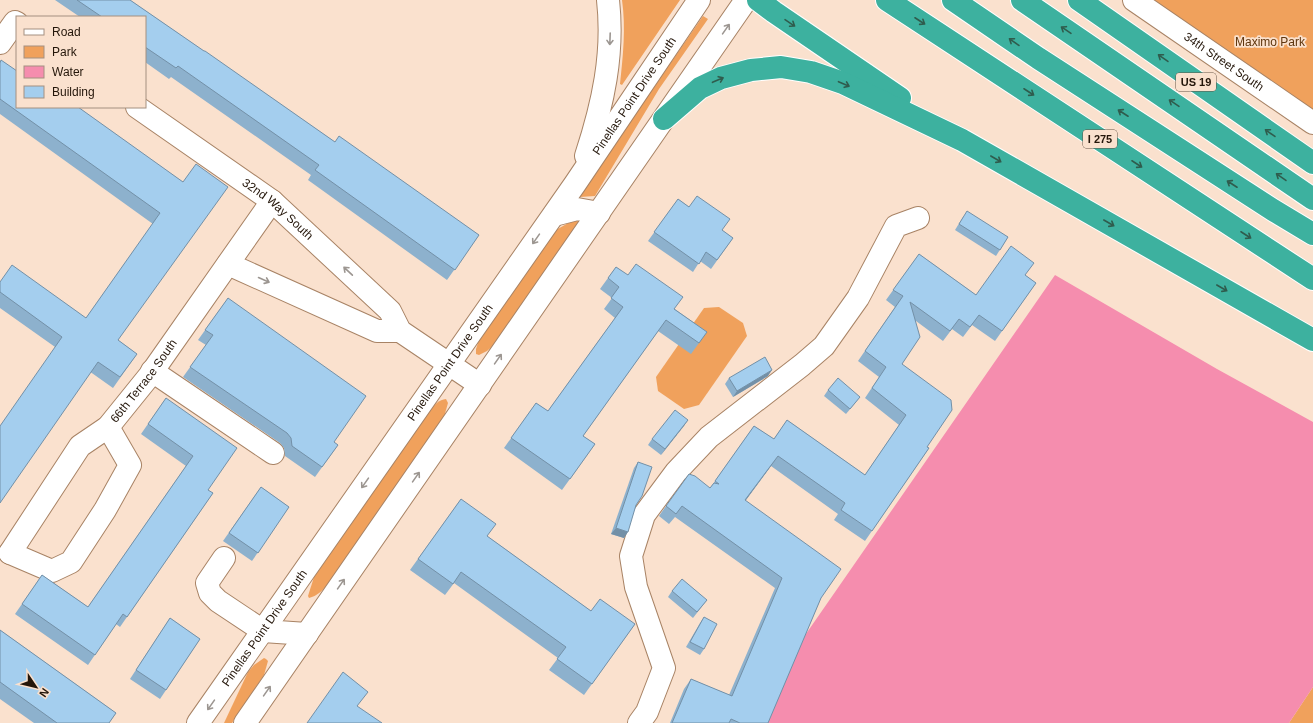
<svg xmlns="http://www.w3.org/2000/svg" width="1313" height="723" viewBox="0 0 1313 723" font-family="Arial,sans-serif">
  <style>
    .green { fill: #f0a15c }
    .water { fill: #f58dae }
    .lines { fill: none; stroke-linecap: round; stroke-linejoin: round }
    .minor-casing { stroke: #a88365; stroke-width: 24 }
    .highway-casing { stroke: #fff; stroke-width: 24 }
    .minor { stroke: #fff; stroke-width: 22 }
    .highway { stroke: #3db19f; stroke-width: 22 }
    .wall { fill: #8db1cd }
    .shaded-wall { fill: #7390a7 }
    .building { fill: #a4ceee; stroke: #7390a7 }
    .oneway { stroke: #2f5c4d }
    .oneway2 { stroke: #9c9691 }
    .labels { text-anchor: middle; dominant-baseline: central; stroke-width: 3.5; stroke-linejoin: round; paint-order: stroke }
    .shield { fill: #fae1ce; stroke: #645345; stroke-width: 1 }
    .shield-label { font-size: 11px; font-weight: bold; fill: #24160a }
    .park-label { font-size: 12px; fill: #5f360e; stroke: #fae1ce }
    .street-label { font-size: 12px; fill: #24160a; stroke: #fae1ce }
  </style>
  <rect width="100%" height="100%" fill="#fae1ce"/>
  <g class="green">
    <path d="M622,0H680L622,85L620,84C623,56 626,28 622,0Z"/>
    <polygon points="1137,0 1313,0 1313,125"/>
    <polygon points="703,16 708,19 659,89 595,196 580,197 579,196"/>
    <polygon points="578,220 579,222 495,344 487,351 479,355 476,354 476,349 480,337 556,230 570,222"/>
    <polygon points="719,307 743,323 747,336 699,405 684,409 658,391 656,377 704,308"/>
    <path d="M446,399L448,403L444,417L327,585C322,591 317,596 309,598L308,596L314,577L431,409C435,404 439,400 446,399Z"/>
    <polygon points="264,658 266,659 268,661 264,675 232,723 224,723 248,672 254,665"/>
    <polygon points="1313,687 1313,723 1289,723"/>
  </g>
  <polygon class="water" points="1055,275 1217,369 1313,422 1313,687 1289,723 758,723 783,667"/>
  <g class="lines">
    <g class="minor-casing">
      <g id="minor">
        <path id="s1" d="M1134,0L1313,123"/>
        <polyline points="0,43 15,22 17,23"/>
        <path id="s2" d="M137,107L272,201L390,311L400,331L480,385"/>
        <path d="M586,156C603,104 614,54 608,0"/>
        <polyline points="554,215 577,209 599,213"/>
        <polyline points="228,264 377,331 400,331"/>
        <polyline points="152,371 273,453"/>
        <path id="s3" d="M10,553L80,446L108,427L150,375L272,201"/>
        <polyline points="10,553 52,571 71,562 105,510 130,465 108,427"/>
        <polyline points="224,558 207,583 210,593 218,601 263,631 307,634"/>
        <path id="s4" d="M198,723L575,184L699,0"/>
        <polyline points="245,723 746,0"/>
        <polyline points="639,723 647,712 664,668 636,587 631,556 644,515 676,472 709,437 802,365 824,346 858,298 896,226 918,218"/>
      </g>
    </g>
    <g class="highway-casing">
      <g id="highway">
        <polyline points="758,0 774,12 900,98"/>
        <polyline points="887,0 1313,279"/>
        <polyline points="953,0 1038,58 1273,210 1313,234"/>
        <polyline points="1022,0 1313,199"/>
        <polyline points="1079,0 1313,163"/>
        <polyline points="664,119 700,88 721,78 751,70 781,67 811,72 843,83 962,140 1313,340"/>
      </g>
    </g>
    <use href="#minor" class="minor"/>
    <use href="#highway" class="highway"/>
  </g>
  <g class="wall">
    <polygon points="55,0 130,0 335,142 479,235 447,280 308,180 311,175 171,77 169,79 145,62 145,17 80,17"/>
    <polygon points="0,62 183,182 118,340 137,354 113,388 0,308 0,282 86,318 153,224 0,114"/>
    <polygon points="678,199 733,238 711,269 700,261 693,272 648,241"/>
    <polygon points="963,217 1008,237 996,256 955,230"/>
    <polygon points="919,254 976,295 1025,275 1036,283 995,341 972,325 963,337 952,329 943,341 916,321 902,364 927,447 929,448 865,541 834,520 838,514 771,466 745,501 821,598 768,723 670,723 684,689 691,679 729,695 775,588 675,517 669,524 659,516 666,506 710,488 754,426 774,439 787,420 865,475 899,425 865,398 879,377 858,361 895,307 886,300"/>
    <polygon points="616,267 707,332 691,354 658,331 583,436 595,444 562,490 504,448 536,403 548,411 615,318 604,309 612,298 600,289"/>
    <polygon points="228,298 334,442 338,445 315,477 285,456 284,448 280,443 183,377 206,345 198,340"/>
    <polygon points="768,376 733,397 725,384 729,378"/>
    <polygon points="828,390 860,397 846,414 824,396"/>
    <polygon points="166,398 208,490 213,493 120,627 116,624 88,665 15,614 42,575 88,607 186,466 141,434"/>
    <polygon points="688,420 661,455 648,445 652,439"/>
    <polygon points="638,462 636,505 624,538 611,534 634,468"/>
    <polygon points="261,487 289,507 252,561 223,541"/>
    <polygon points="461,499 487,536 591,611 635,624 584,695 549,670 558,658 454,583 445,595 410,570"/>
    <polygon points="672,591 707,600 693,618 668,597"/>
    <polygon points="704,617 704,649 700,655 686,647 700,623"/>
    <polygon points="170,618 200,639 160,699 130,679"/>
    <polygon points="0,630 116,713 109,723 34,723 0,699"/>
  </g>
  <g class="shaded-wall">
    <polygon points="772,370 768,376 733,397 737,391"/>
    <polygon points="688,420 684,426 661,455 665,449"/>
    <polygon points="778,456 771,466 738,511 745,500"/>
    <polygon points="616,528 628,532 624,538 611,534"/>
  </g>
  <g class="building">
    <polygon points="77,0 130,0 204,51 205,51 335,142 339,136 479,235 455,270 315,170 319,165 178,66 176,68 145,47 145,17 102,17"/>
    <polygon points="1,60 17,71 17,107 78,107 183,182 196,164 228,187 118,340 137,354 120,377 98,362 0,503 0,426 62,337 0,292 0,282 12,265 86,318 160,213 0,99 0,100 0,63"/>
    <polygon points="697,196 730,219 722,230 733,238 717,260 706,252 699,264 654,232 678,199 689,207"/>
    <polygon points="967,211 1008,237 1000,250 959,224"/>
    <polygon points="1011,246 1034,263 1025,275 1036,283 1002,331 979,315 970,327 959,319 950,331 910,302 920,337 902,364 951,400 952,410 927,447 929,448 872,531 841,510 845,503 778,456 745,500 841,569 821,598 768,723 740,723 731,719 729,723 672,723 691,679 732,696 782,578 682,506 676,514 666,506 689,474 695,476 710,488 714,483 719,484 715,481 754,426 774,439 787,420 865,475 906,415 872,388 886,367 865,351 903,296 893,290 919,254 976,295"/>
    <polygon points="636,264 683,297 674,309 707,332 699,343 666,320 583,436 595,444 570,479 511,438 536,403 548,411 623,307 611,298 619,287 608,278 616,267 628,275"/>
    <polygon points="228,298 366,396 334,442 338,445 322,467 292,446 291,438 287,433 190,367 213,335 205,330"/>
    <polygon points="765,357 772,370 737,391 729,378"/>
    <polygon points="838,378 860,397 850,409 828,390"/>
    <polygon points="166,398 237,448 208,490 213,493 127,617 123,614 95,655 22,604 42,575 88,607 193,456 148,424"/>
    <polygon points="675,410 688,420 665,449 652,439"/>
    <polygon points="638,462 652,467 642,496 636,505 628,532 616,528"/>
    <polygon points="261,487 289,507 258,553 229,533"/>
    <polygon points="461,499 496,524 487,536 591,611 600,599 635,624 592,684 557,659 566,647 461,572 453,584 418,559"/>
    <polygon points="682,579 707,600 697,612 672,591"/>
    <polygon points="704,617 717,624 704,649 690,642"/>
    <polygon points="170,618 200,639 166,690 136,670"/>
    <polygon points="0,630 116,713 109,723 57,723 0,682"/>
    <polygon points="343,672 368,692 357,706 382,723 307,723"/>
  </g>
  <defs><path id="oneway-shaft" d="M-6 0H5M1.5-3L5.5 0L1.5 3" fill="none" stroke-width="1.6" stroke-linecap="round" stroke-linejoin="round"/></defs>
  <g class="oneway">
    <use href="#oneway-shaft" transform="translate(920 21) rotate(33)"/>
    <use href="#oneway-shaft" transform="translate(790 23) rotate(34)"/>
    <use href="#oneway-shaft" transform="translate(1066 30) rotate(-146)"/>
    <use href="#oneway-shaft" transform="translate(1014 42) rotate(-145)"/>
    <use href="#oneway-shaft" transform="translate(1163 58) rotate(-145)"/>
    <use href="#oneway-shaft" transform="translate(718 80) rotate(-23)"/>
    <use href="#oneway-shaft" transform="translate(844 84) rotate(23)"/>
    <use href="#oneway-shaft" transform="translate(1029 92) rotate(33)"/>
    <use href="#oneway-shaft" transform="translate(1174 103) rotate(-146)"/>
    <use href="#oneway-shaft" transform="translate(1123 113) rotate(-147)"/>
    <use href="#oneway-shaft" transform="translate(1270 133) rotate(-145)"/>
    <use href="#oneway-shaft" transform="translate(996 159) rotate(30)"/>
    <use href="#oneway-shaft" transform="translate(1137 164) rotate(33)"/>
    <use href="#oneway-shaft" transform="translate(1281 177) rotate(-145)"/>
    <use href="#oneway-shaft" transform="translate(1232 184) rotate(-147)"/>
    <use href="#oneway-shaft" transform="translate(1109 223) rotate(30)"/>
    <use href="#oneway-shaft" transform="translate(1246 235) rotate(33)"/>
    <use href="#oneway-shaft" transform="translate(1222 288) rotate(30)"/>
  </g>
  <g class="oneway2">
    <use href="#oneway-shaft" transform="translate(726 29) rotate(-55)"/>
    <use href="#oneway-shaft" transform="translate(610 39) rotate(92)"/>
    <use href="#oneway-shaft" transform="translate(536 239) rotate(125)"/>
    <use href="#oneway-shaft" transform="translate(348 271) rotate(-137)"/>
    <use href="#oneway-shaft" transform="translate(264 280) rotate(24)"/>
    <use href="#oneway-shaft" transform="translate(498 359) rotate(-55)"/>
    <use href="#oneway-shaft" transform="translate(416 477) rotate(-55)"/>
    <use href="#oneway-shaft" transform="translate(365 483) rotate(125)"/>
    <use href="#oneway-shaft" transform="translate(341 584) rotate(-55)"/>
    <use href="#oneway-shaft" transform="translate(267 691) rotate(-55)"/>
    <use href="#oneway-shaft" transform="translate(211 705) rotate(125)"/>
  </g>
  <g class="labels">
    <g class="shield">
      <rect x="1176" y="73" width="40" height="18" rx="3"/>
      <rect x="1083" y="130" width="34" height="18" rx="3"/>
    </g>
    <g class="shield-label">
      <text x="1196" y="82">US 19</text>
      <text x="1100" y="139">I 275</text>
    </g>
    <g class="park-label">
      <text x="1270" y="42">Maximo Park</text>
    </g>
    <g class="street-label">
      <text stroke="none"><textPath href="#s1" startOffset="109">34th Street South</textPath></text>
      <text stroke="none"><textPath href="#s4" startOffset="764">Pinellas Point Drive South</textPath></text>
      <text stroke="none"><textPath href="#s2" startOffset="174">32nd Way South</textPath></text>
      <text stroke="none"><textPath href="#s4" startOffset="440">Pinellas Point Drive South</textPath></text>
      <text stroke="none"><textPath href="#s3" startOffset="220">66th Terrace South</textPath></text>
      <text stroke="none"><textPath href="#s4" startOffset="116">Pinellas Point Drive South</textPath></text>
    </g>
  </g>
  <rect x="16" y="16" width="130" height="92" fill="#fae1ce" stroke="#a49080"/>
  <rect x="24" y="29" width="20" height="6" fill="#ffffff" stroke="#a49080"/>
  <text x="52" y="36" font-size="12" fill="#24160a">Road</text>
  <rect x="24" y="46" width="20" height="12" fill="#f0a15c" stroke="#a49080"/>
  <text x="52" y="56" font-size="12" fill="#24160a">Park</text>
  <rect x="24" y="66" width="20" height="12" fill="#f58dae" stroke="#a49080"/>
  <text x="52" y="76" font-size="12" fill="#24160a">Water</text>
  <rect x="24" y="86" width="20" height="12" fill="#a4ceee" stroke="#a49080"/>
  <text x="52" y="96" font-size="12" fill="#24160a">Building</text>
  <g transform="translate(36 687) rotate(125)" stroke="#fae1ce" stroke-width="3" paint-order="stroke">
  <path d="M0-3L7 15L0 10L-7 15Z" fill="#24160a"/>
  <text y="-6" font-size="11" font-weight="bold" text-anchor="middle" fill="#24160a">N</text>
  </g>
</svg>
